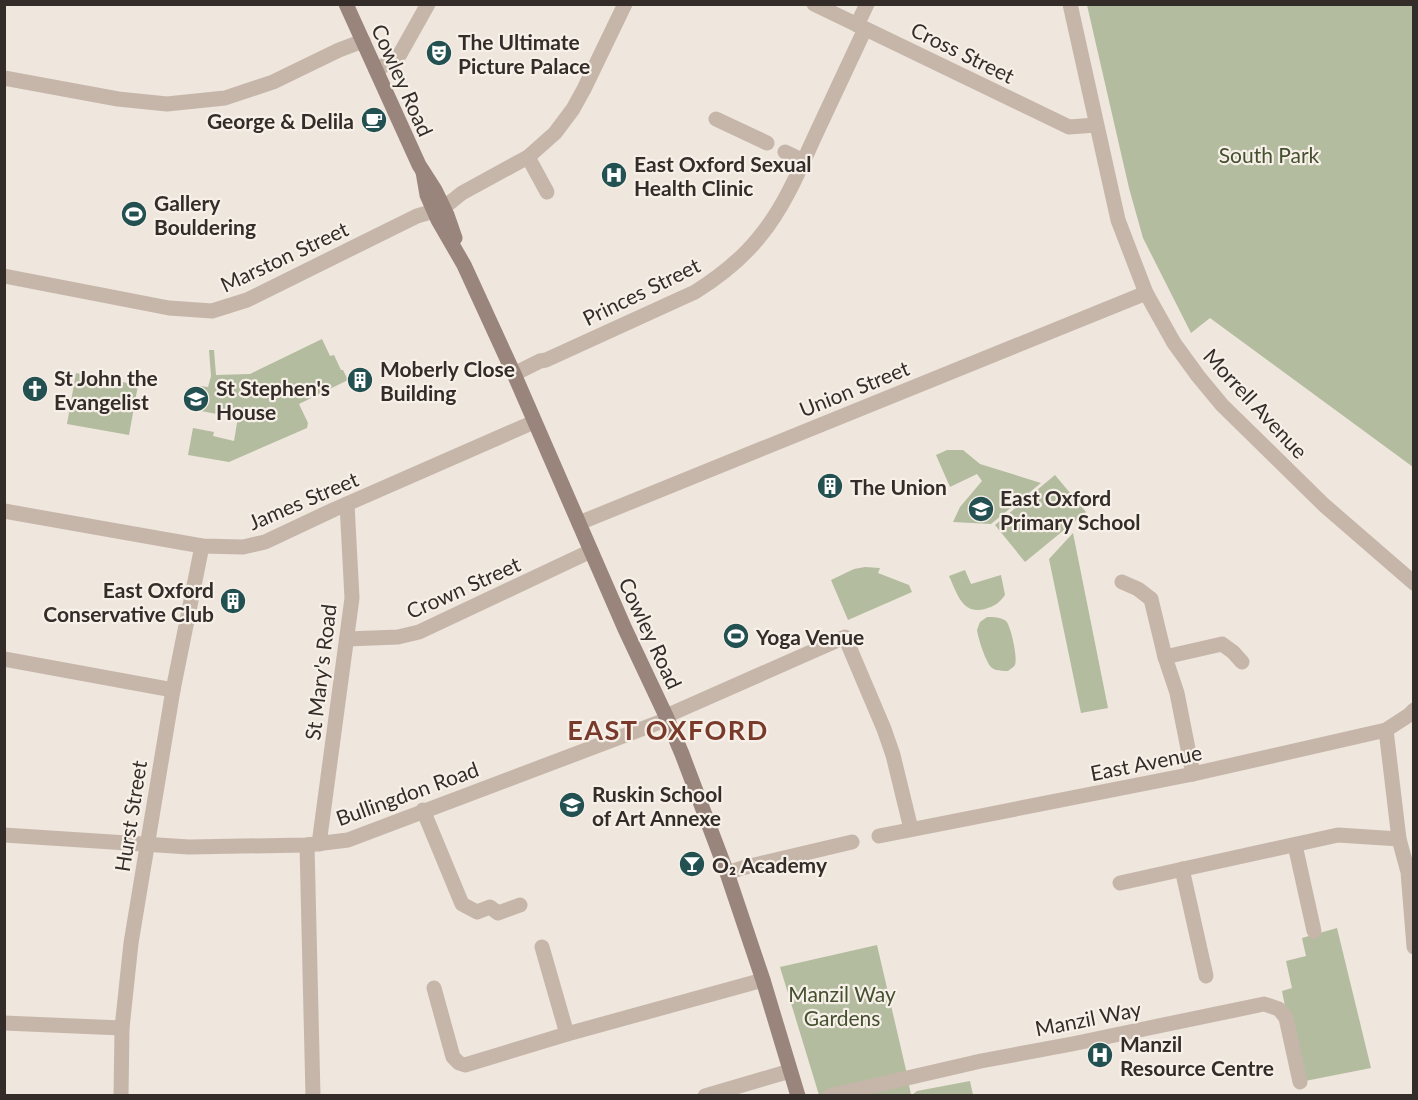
<svg xmlns="http://www.w3.org/2000/svg" width="1418" height="1100" viewBox="0 0 1418 1100" font-family="Lato,sans-serif">
  <style>
    .green { fill: #b3bc9e }
    .lines { fill: none; stroke-linecap: round; stroke-linejoin: round }
    .minor { stroke: #c6b6aa; stroke-width: 15 }
    .tertiary { stroke: #c6b6aa; stroke-width: 15 }
    .secondary { stroke: #99857b; stroke-width: 15 }
    .labels { text-anchor: middle; dominant-baseline: central; stroke-width: 4.5; stroke-linejoin: round; paint-order: stroke }
    .poi-label { font-size: 21px; font-weight: bold; fill: #342c29; stroke: #f7f0e8; text-anchor: start }
    .street-label { font-size: 21px; fill: #342c29; stroke: #f7f0e8 }
    .park-label { font-size: 21px; fill: #45502f; stroke: #f7f0e8 }
    .district-label { font-size: 27px; font-weight: bold; letter-spacing: 1.5px; fill: #7a3a2b; stroke: #f7f0e8 }
  </style>
  <rect width="100%" height="100%" fill="#efe6dd"/>
  <g class="green">
    <polygon points="1087,5 1413,5 1413,467 1210,318 1191,333 1143,238 1129,188"/>
    <polygon points="322,339 330,356 334,355 341,370 343,370 348,380 299,404 308,423 307,428 229,462 188,455 193,428 214,432 213,436 234,441 239,411 219,409 217,414 196,410 200,386 208,387 211,376 209,350 214,350 216,375 250,374"/>
    <polygon points="76,373 138,385 129,435 67,424"/>
    <polygon points="947,450 963,450 980,464 1041,483 991,524 953,522 960,507 982,481 977,474 950,487 936,455"/>
    <polygon points="1055,475 1086,512 1025,562 995,525"/>
    <polygon points="1073,533 1108,708 1081,713 1049,559"/>
    <polygon points="865,567 880,568 878,573 909,585 912,592 848,620 831,580 854,569"/>
    <path d="M965,570L971,584L1001,575L1005,595C999,603 995,606 985,609C962,615 957,593 949,576Z"/>
    <path d="M987,617C993,617 1001,617 1006,621C1011,626 1018,659 1015,665C1014,667 1010,669 1008,671C1003,671 996,671 992,668C986,663 978,638 977,630L980,622Z"/>
    <polygon points="1337,928 1371,1068 1300,1082 1282,991 1292,988 1286,961 1306,956 1302,938"/>
    <polygon points="877,945 906,1070 911,1095 819,1095 780,967"/>
    <polygon points="970,1081 973,1095 912,1095 917,1091"/>
  </g>
  <g class="lines">
    <g class="minor">
      <polyline points="814,4 1069,127 1096,125"/>
      <polyline points="857,25 867,4"/>
      <polyline points="376,70 390,62 400,54 428,4"/>
      <polyline points="4,78 118,99 167,104 225,98 273,82 339,50 363,41"/>
      <polyline points="716,119 767,143"/>
      <polyline points="785,152 804,161"/>
      <polyline points="528,157 547,192"/>
      <polyline points="444,207 452,201 462,193 528,157 555,133 573,109 584,89 625,4"/>
      <polyline points="4,276 169,308 212,311 247,300 417,216 434,211"/>
      <path d="M514,374L540,361L546,360L695,292C719,277 743,258 761,235C784,207 799,171 814,138C831,102 848,65 865,29"/>
      <polyline points="4,511 202,546 243,547 265,542 333,510 534,422"/>
      <polyline points="579,523 1146,293"/>
      <polyline points="1122,582 1138,589 1151,599 1165,657 1177,693 1193,774"/>
      <polyline points="347,639 398,637 419,632 591,551"/>
      <polyline points="1165,657 1222,644 1233,652 1242,662"/>
      <polyline points="4,659 173,690"/>
      <polyline points="666,716 845,637 884,729 893,755 911,829"/>
      <polyline points="1386,730 1399,839 1408,872 1414,947"/>
      <polyline points="423,810 462,904 477,912 490,907 498,913 520,905"/>
      <polyline points="4,835 189,847 307,845 348,840 668,719"/>
      <polyline points="879,836 1193,774 1386,730 1409,715 1414,710"/>
      <polyline points="319,844 352,598 347,504"/>
      <polyline points="307,845 313,1096"/>
      <polyline points="1295,845 1314,931"/>
      <polyline points="1182,869 1206,976"/>
      <polyline points="727,873 742,868 852,842"/>
      <polyline points="1120,883 1338,835 1399,839"/>
      <polyline points="542,947 567,1034"/>
      <polyline points="434,988 453,1057 459,1063 465,1065 567,1034 763,980"/>
      <polyline points="4,1023 122,1028"/>
      <polyline points="121,1096 122,1028 131,943 173,690 202,546"/>
      <polyline points="705,1096 790,1071"/>
      <polyline points="829,1096 981,1061 1072,1044 1264,1004 1279,1009 1286,1018 1300,1082"/>
    </g>
    <polyline class="tertiary" points="1070,4 1118,220 1146,293 1174,343 1198,376 1222,405 1324,505 1414,583"/>
    <g class="secondary">
      <polyline points="346,4 419,165 435,190 447,215 455,238"/>
      <polyline points="423,172 427,195 438,220 464,265 514,374 625,629 666,716 682,754 727,873 763,980 798,1096"/>
    </g>
  </g>
  <defs>
    <g id="theatre-disc" transform="scale(1.35)"><circle r="9.5" fill="#235051" stroke="#f7f0e8"/><path d="M-5-5.5Q0-4 5-5.5V0Q5 5 0 6Q-5 5-5 0ZM-3.3-2.5H-1v1.5H-3.3ZM1-2.5H3.3v1.5H1ZM-2.8 1Q0 5.5 2.8 1Z" fill="#fff"/></g>
    <g id="cafe-disc" transform="scale(1.35)"><circle r="9.5" fill="#235051" stroke="#f7f0e8"/><path d="M-5.5-4.5H6V0H3Q3 3.5 0 3.5H-2.5Q-5.5 3.5-5.5 0ZM3-3.2v2h1.7v-2ZM-6 4.5H4V6H-6Z" fill="#fff"/></g>
    <g id="hospital-disc" transform="scale(1.35)"><circle r="9.5" fill="#235051" stroke="#f7f0e8"/><path d="M-5-5h3v3.5h4V-5h3V5h-3V1.5h-4V5h-3Z" fill="#fff"/></g>
    <g id="stadium-disc" transform="scale(1.35)"><circle r="9.5" fill="#235051" stroke="#f7f0e8"/><path d="M0-5a6.5 5 0 1 0 0 10a6.5 5 0 1 0 0-10ZM-3.5-1.8h7v3.6h-7Z" fill="#fff"/></g>
    <g id="building-disc" transform="scale(1.35)"><circle r="9.5" fill="#235051" stroke="#f7f0e8"/><path d="M-4-6H4V6H1V3H-1V6H-4ZM-2.5-4.3h1.7v1.8h-1.7ZM.8-4.3h1.7v1.8H.8ZM-2.5-1h1.7V.8h-1.7ZM.8-1h1.7V.8H.8Z" fill="#fff"/></g>
    <g id="church-disc" transform="scale(1.35)"><circle r="9.5" fill="#235051" stroke="#f7f0e8"/><path d="M-1.2-6h2.4v3.5h3.3v2.4h-3.3V6h-2.4V-.1h-3.3v-2.4h3.3Z" fill="#fff"/></g>
    <g id="university-disc" transform="scale(1.35)"><circle r="9.5" fill="#235051" stroke="#f7f0e8"/><path d="M0-5L7-2L0 1L-7-2ZM-4 1L0 2.5L4 1V4Q0 6-4 4Z" fill="#fff"/></g>
    <g id="school-disc" transform="scale(1.35)"><circle r="9.5" fill="#235051" stroke="#f7f0e8"/><path d="M0-5L7-2L0 1L-7-2ZM-4 1L0 2.5L4 1V4Q0 6-4 4Z" fill="#fff"/></g>
    <g id="bar-disc" transform="scale(1.35)"><circle r="9.5" fill="#235051" stroke="#f7f0e8"/><path d="M-6-5H6L.8 .8V4.5H3.5V6h-7V4.5H-.8V.8Z" fill="#fff"/></g>
  </defs>
  <g fill-rule="evenodd">
    <use href="#theatre-disc" x="439" y="53"/>
    <use href="#cafe-disc" x="374" y="120"/>
    <use href="#hospital-disc" x="614" y="175"/>
    <use href="#stadium-disc" x="134" y="214"/>
    <use href="#building-disc" x="360" y="380"/>
    <use href="#church-disc" x="35" y="389"/>
    <use href="#university-disc" x="196" y="399"/>
    <use href="#building-disc" x="830" y="486"/>
    <use href="#school-disc" x="981" y="509"/>
    <use href="#building-disc" x="233" y="601"/>
    <use href="#stadium-disc" x="736" y="636"/>
    <use href="#university-disc" x="572" y="805"/>
    <use href="#bar-disc" x="692" y="864"/>
    <use href="#hospital-disc" x="1100" y="1055"/>
  </g>
  <g class="labels">
    <g class="poi-label">
      <text x="458" y="41">The Ultimate<tspan x="458" dy="24">Picture Palace</tspan></text>
      <text x="354" y="120" text-anchor="end">George &amp; Delila</text>
      <text x="634" y="163">East Oxford Sexual<tspan x="634" dy="24">Health Clinic</tspan></text>
      <text x="154" y="202">Gallery<tspan x="154" dy="24">Bouldering</tspan></text>
      <text x="380" y="368">Moberly Close<tspan x="380" dy="24">Building</tspan></text>
      <text x="54" y="377">St John the<tspan x="54" dy="24">Evangelist</tspan></text>
      <text x="216" y="387">St Stephen's<tspan x="216" dy="24">House</tspan></text>
      <text x="850" y="486">The Union</text>
      <text x="1000" y="497">East Oxford<tspan x="1000" dy="24">Primary School</tspan></text>
      <text x="214" y="589" text-anchor="end">East Oxford<tspan x="214" dy="24">Conservative Club</tspan></text>
      <text x="756" y="636">Yoga Venue</text>
      <text x="592" y="793">Ruskin School<tspan x="592" dy="24">of Art Annexe</tspan></text>
      <text x="712" y="864">O₂ Academy</text>
      <text x="1120" y="1043">Manzil<tspan x="1120" dy="24">Resource Centre</tspan></text>
    </g>
    <g class="street-label">
      <text transform="translate(963 52) rotate(26)">Cross Street</text>
      <text transform="translate(403 80) rotate(66)">Cowley Road</text>
      <text transform="translate(284 256) rotate(-25)">Marston Street</text>
      <text transform="translate(641 291) rotate(-26)">Princes Street</text>
      <text transform="translate(854 388) rotate(-22)">Union Street</text>
      <text transform="translate(1256 403) rotate(47)">Morrell Avenue</text>
      <text transform="translate(303 500) rotate(-23)">James Street</text>
      <text transform="translate(463 587) rotate(-24)">Crown Street</text>
      <text transform="translate(651 633) rotate(65)">Cowley Road</text>
      <text transform="translate(320 672) rotate(-83)">St Mary's Road</text>
      <text transform="translate(1146 762) rotate(-11)">East Avenue</text>
      <text transform="translate(407 793) rotate(-20)">Bullingdon Road</text>
      <text transform="translate(130 816) rotate(-81)">Hurst Street</text>
      <text transform="translate(1088 1018) rotate(-11)">Manzil Way</text>
    </g>
    <g class="park-label">
      <text x="1269" y="154">South Park</text>
      <text x="842" y="993">Manzil Way<tspan x="842" dy="24">Gardens</tspan></text>
    </g>
    <g class="district-label">
      <text x="668" y="729">EAST OXFORD</text>
    </g>
  </g>
  <rect width="1418" height="1100" fill="none" stroke="#342c29" stroke-width="12"/>
</svg>
